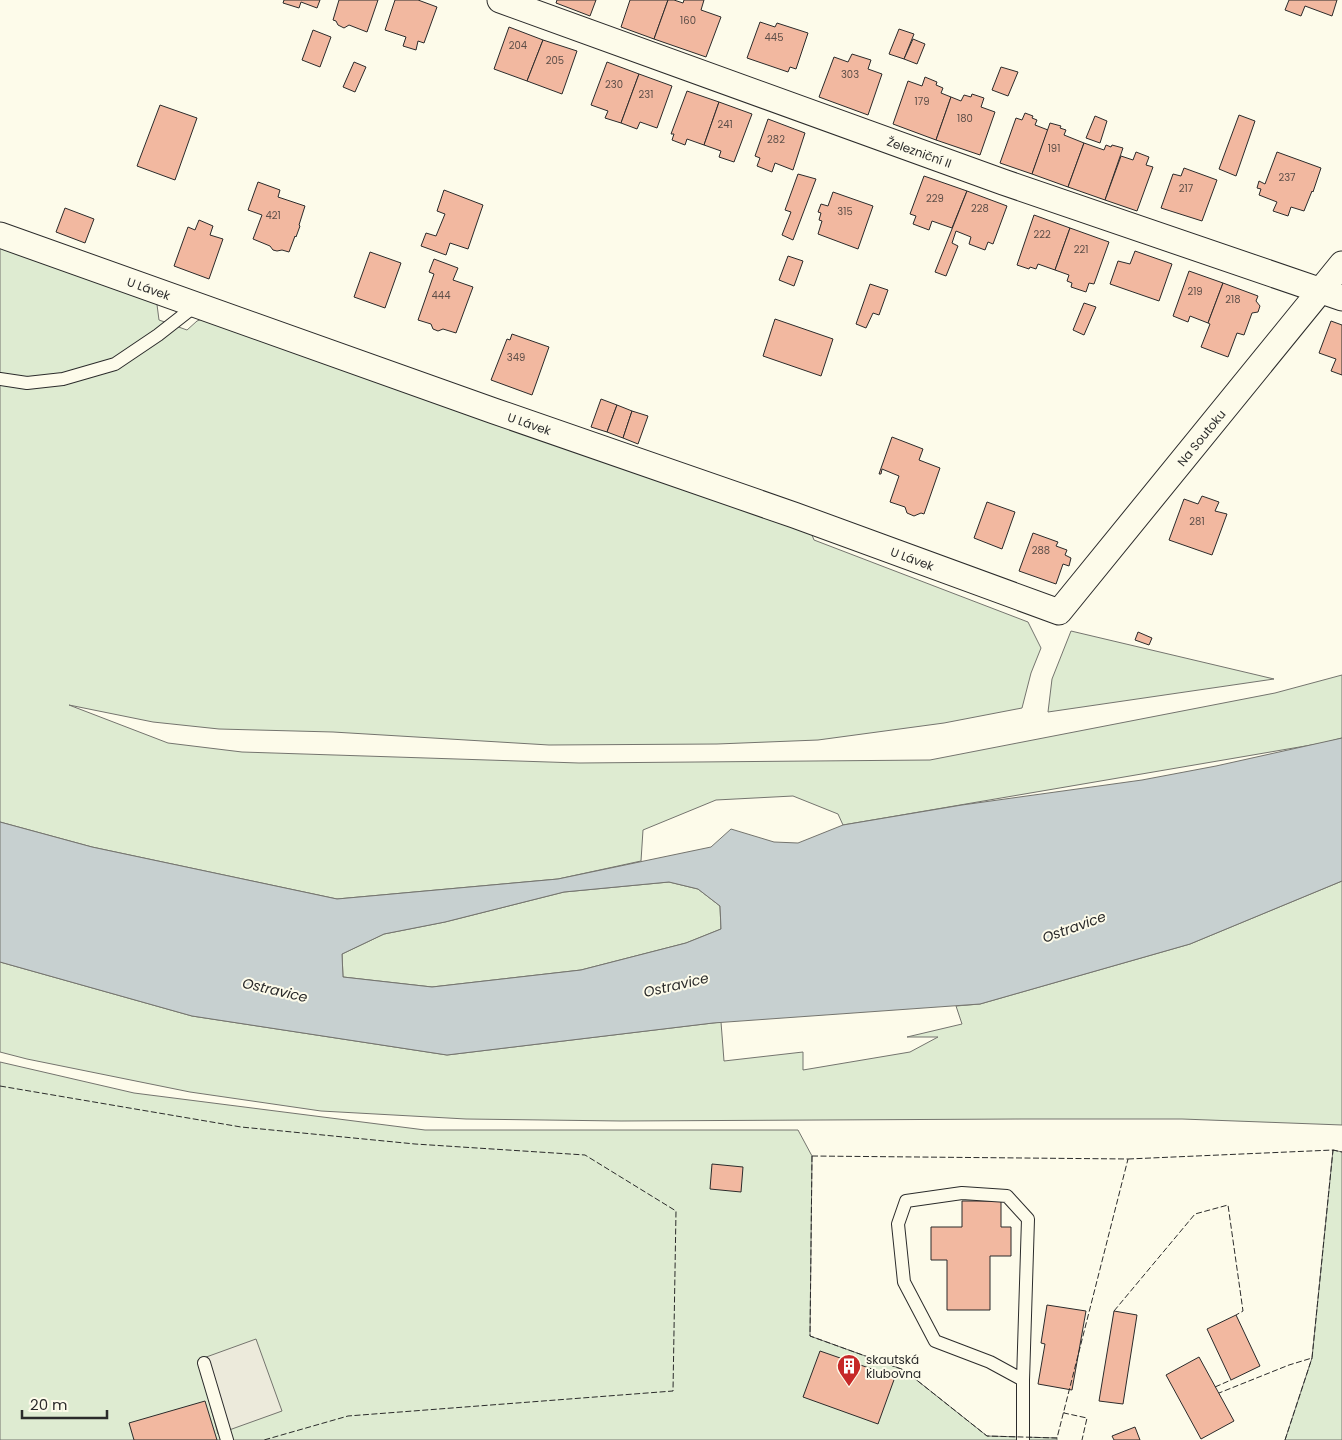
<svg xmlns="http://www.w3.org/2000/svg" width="1342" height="1440" viewBox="0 0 1342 1440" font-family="Poppins,sans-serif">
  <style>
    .green { fill: #deebd1; stroke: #74746e }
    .parking { fill: #eceadb; stroke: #74746e }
    .water { fill: #c7d0d0; stroke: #74746e; fill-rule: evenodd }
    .building { fill: #f2b8a0; stroke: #2b2b2b }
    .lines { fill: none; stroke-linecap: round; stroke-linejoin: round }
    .lane-casing { stroke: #2b2b2b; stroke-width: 14 }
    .street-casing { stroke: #2b2b2b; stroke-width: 27 }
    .lane { stroke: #fdfbea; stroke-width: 12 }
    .street { stroke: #fdfbea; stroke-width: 25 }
    .fence { stroke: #2b2b2b; stroke-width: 1; stroke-dasharray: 6 2.5; stroke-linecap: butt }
    .labels { text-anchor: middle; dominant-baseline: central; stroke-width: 4; stroke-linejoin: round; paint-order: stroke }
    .number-label { font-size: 10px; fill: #5d4e48 }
    .street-label { font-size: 12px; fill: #2b2b2b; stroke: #fdfbea }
    .poi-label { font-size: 12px; fill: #2b2b2b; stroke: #fdfbea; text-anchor: start }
    .water-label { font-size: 14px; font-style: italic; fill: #2b2b2b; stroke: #fdfbea }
  </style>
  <rect width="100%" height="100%" fill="#fdfbea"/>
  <g class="green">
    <polygon points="0,242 156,297 159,320 187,330 197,321 210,316 808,525 814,540 1028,622 1041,648 1031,673 1022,708 944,723 818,740 717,744 549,745 333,732 219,729 153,722 69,705 168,743 242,752 579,763 930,760 1275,693 1342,675 1342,738 1323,743 843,825 838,814 793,796 716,800 643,830 641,861 558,879 337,899 92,847 0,822"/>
    <polygon points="1071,631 1274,679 1048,712 1052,679"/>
    <polygon points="1342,881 1342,1125 1182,1119 1022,1119 621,1121 466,1119 321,1111 190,1092 27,1059 0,1052 0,962 192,1016 447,1055 721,1022 724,1061 803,1052 803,1070 910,1052 938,1037 907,1037 962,1024 956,1006 980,1004 1190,944"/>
    <polygon points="669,882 698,889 720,906 721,929 686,943 581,970 432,987 343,977 342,954 384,934 445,922 564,892"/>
    <polygon points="0,1062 134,1093 425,1130 798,1130 812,1156 810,1336 904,1370 987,1436 1057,1438 1057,1440 0,1440"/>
    <polygon points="1333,1150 1342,1152 1342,1440 1285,1440 1312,1358"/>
  </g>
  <polygon class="parking" points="256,1339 282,1411 218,1434 198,1360"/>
  <path class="water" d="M1342,738V881L1190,944L980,1004L713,1023L447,1055L192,1016L0,962V822L92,847L337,899L558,879L711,847L731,829L774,842L798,843L843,825L962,805L1142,780L1216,766ZM669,882L698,889L720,906L721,929L686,943L581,970L432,987L343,977L342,954L384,934L445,922L564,892Z"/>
  <g class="building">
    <polygon points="284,0 320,0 317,8 301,2 299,8 283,3"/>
    <polygon points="339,0 378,0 367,32 349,25 344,28 338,25 336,21 333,20"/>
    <polygon points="395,0 418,0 437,7 424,43 418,41 416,50 403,46 406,37 385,30"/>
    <polygon points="557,0 596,0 590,16 556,3"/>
    <polygon points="630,0 668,0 654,39 621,27"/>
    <polygon points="668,0 674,0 683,3 684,0 704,0 701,10 721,17 706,57 654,39"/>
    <polygon points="1289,0 1337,0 1332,16 1305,6 1301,16 1285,10"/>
    <polygon points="760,22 775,27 777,23 808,33 796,69 790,67 788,72 747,58"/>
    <polygon points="509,27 543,40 527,81 494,69"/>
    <polygon points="899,29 914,34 904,59 889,54"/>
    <polygon points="313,30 331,37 320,67 302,60"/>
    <polygon points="913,39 925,44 917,64 904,59"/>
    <polygon points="543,40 577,51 562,94 527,81"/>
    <polygon points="852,54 871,60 868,69 882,74 868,115 819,97 834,57 848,62"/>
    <polygon points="354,62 366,67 355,92 343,87"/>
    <polygon points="607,62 639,74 621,123 605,118 608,111 591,105"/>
    <polygon points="1001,67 1018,72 1008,96 992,90"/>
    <polygon points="639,74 672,86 657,128 640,122 637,129 621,123"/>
    <polygon points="925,77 937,82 936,85 943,88 941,93 951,97 936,140 893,124 908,81 922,86"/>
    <polygon points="687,91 719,102 704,145 687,139 685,145 672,140 674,134 671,134"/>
    <polygon points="972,94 984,98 981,107 995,112 980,155 936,140 951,97 961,101 964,95 971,97"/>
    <polygon points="719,102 752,114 734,162 719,157 721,151 704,145"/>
    <polygon points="160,105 197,118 175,180 137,166"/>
    <polygon points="1025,113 1033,116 1032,118 1037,120 1035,125 1048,130 1032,174 1000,163 1016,118 1022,120"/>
    <polygon points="1239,115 1255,121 1236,176 1219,169"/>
    <polygon points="1095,116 1107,121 1100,143 1086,138"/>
    <polygon points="768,119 805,133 793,170 775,163 772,172 757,166 760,158 755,156"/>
    <polygon points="1050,123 1061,126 1060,128 1066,130 1064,135 1084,143 1068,187 1032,174"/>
    <polygon points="1084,143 1104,150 1106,145 1111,147 1112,145 1123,148 1105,200 1068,187"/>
    <polygon points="1136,152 1149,157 1146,165 1153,167 1137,211 1105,200 1121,156 1133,160"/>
    <polygon points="1277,152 1321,168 1313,192 1312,191 1304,211 1291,207 1288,216 1273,211 1277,202 1259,195 1261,189 1257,188 1259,181 1265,184"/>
    <polygon points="1184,168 1217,180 1202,221 1161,208 1173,174 1181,176"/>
    <polygon points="798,174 816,179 793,240 782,235 791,212 785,210"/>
    <polygon points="924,176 967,191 952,228 932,221 929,230 913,224 916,216 910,214"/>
    <polygon points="258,182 280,190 278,197 305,206 299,225 300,226 296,237 295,236 289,252 282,250 277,251 273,250 270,246 253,239 262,215 248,210"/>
    <polygon points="444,190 483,205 468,249 450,243 446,255 421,246 426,233 436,236 445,214 437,211"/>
    <polygon points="967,191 1007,206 993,244 988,242 985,250 969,244 971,237 956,231 952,243 958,246 946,276 935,272"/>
    <polygon points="833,192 873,206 858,249 818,234 822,221 819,220 821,213 818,212 821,204 828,206"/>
    <polygon points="65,208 94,219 85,243 56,232"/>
    <polygon points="1034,215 1070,228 1055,270 1038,264 1036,269 1030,267 1029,269 1017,265"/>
    <polygon points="199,220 213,226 210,235 223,239 209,279 174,266 188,227 195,230"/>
    <polygon points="1070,228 1109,242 1094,284 1089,283 1086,292 1071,287 1072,283 1067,281 1069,275 1055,270"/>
    <polygon points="1135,251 1172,264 1159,301 1110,284 1118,261 1130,264"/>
    <polygon points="370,252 401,263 385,308 354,297"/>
    <polygon points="788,256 803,261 794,286 779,280"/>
    <polygon points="434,259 458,268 453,280 473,287 456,333 443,329 438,331 433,329 431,324 418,320 434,274 429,272"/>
    <polygon points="1189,271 1223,283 1208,323 1190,316 1188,322 1173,316"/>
    <polygon points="1223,283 1258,296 1256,301 1260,306 1258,312 1252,313 1244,335 1237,333 1228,357 1201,347 1210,324 1208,323"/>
    <polygon points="870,284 888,290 879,315 873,313 866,328 856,324"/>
    <polygon points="1084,303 1096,307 1084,335 1073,330"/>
    <polygon points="775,319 833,339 821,376 763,356"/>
    <polygon points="1331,321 1342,325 1342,375 1331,371 1336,359 1319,353"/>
    <polygon points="512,334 549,347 532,395 491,380 507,339 510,340"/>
    <polygon points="601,399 617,405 607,432 591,427"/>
    <polygon points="617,405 632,411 623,438 607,432"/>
    <polygon points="632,411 648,416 638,444 623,438"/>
    <polygon points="892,437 923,449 919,460 940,468 924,514 921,513 914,516 907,513 905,507 890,502 899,476 882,469 881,474 879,474"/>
    <polygon points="1202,496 1219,502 1215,511 1227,514 1212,555 1169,540 1184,499 1198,504"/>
    <polygon points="987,502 1015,512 1002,549 974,538"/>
    <polygon points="1033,533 1058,542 1056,546 1067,550 1065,555 1071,558 1069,566 1063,564 1056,584 1019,571"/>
    <polygon points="1138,632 1152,638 1149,645 1135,640"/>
    <polygon points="712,1164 743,1167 741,1192 710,1189"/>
    <polygon points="962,1201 1001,1201 1001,1227 1011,1227 1011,1256 990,1256 990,1310 947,1310 947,1260 931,1260 931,1227 962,1227"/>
    <polygon points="1047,1305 1086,1311 1072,1390 1038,1384 1045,1344 1041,1343"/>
    <polygon points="1114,1311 1137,1315 1123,1404 1099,1401"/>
    <polygon points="1236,1315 1260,1366 1231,1380 1207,1329"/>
    <polygon points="820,1351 895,1377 878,1424 803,1397"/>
    <polygon points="1199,1357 1234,1421 1201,1439 1166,1375"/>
    <polygon points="205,1401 217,1440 134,1440 129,1423"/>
    <polygon points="1135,1427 1140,1440 1114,1440 1112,1436"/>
  </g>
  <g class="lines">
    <g class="lane-casing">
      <g id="lane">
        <polyline points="0,379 27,383 63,379 115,364 158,335 195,306"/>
        <polyline points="204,1363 227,1440"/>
        <polyline points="1023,1380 990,1362 935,1341 904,1282 898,1224 906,1201 962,1193 1007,1196 1028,1219 1023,1380 1023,1440"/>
      </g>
    </g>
    <g class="street-casing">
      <g id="street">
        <path id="s1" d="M500,0L1003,182L1342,298"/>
        <path id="s2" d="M0,235L494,411L794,515L1059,612L1342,264"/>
      </g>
    </g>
    <use href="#lane" class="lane"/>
    <use href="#street" class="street"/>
    <g class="fence">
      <polyline points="0,1086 241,1127 415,1144 585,1155 676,1211 673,1391 348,1416 264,1440"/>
      <polyline points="1333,1151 1333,1150 1342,1152"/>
      <polygon points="812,1156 1128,1159 1057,1438 987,1436 904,1370 810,1336"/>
      <polyline points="1128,1159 1333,1150 1312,1358 1289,1365 1219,1393"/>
      <polyline points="1114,1311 1195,1214 1228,1205 1243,1311 1236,1315"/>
      <polyline points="1215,1387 1231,1380"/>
      <polyline points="1064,1412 1064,1413 1087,1418 1082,1440"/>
      <polyline points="1285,1440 1312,1358"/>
    </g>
  </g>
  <defs>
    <g id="building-pin" transform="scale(1.25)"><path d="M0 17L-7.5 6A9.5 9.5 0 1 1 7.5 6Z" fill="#c62828" stroke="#fdfbea"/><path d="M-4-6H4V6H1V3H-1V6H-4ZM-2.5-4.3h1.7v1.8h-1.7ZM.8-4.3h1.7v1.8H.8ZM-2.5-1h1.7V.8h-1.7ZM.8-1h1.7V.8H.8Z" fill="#fff"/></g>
  </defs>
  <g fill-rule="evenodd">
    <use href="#building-pin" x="849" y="1366"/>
  </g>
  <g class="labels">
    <g class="number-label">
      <text x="688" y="20">160</text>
      <text x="774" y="37">445</text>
      <text x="518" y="45">204</text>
      <text x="555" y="60">205</text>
      <text x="850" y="74">303</text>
      <text x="614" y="84">230</text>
      <text x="646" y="94">231</text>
      <text x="922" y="101">179</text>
      <text x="965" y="118">180</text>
      <text x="725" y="124">241</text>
      <text x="776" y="139">282</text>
      <text x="1054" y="148">191</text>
      <text x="1287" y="177">237</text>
      <text x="1186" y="188">217</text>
      <text x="935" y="198">229</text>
      <text x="980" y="208">228</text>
      <text x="845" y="211">315</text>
      <text x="273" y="215">421</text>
      <text x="1042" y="234">222</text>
      <text x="1081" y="249">221</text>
      <text x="1195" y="291">219</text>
      <text x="441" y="295">444</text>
      <text x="1233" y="299">218</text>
      <text x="516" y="357">349</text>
      <text x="1197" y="521">281</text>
      <text x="1041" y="550">288</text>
    </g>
    <g class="street-label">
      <text stroke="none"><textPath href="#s1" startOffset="446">Železniční II</textPath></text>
      <text stroke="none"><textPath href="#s2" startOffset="158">U Lávek</textPath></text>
      <text stroke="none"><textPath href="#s2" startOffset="562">U Lávek</textPath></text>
      <text stroke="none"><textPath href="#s2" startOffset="1349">Na Soutoku</textPath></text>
      <text stroke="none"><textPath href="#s2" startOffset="968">U Lávek</textPath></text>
    </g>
    <g class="poi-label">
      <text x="866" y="1359">skautská<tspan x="866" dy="14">klubovna</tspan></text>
    </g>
    <g class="water-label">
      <text transform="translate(1074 927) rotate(-20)">Ostravice</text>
      <text transform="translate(676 985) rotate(-13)">Ostravice</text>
      <text transform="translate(275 990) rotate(13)">Ostravice</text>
    </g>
  </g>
  <path d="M22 1410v8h85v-8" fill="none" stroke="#2b2b2b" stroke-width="2.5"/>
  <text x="30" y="1410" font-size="15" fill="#2b2b2b" stroke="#fdfbea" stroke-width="4" paint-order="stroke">20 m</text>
</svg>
